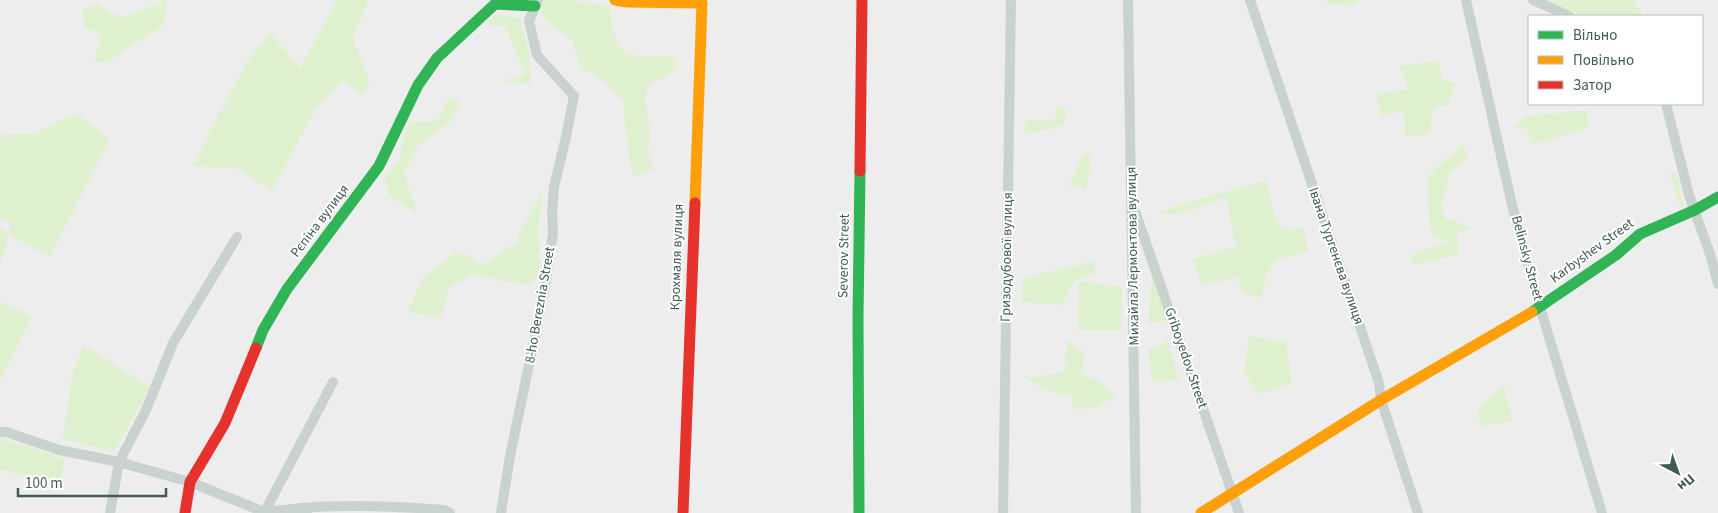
<svg xmlns="http://www.w3.org/2000/svg" width="1718" height="513" viewBox="0 0 1718 513" font-family="'Source Sans 3',sans-serif">
  <style>
    .green { fill: #dff0ce }
    .lines { fill: none; stroke-linecap: round; stroke-linejoin: round }
    .street { stroke: #cad2cf; stroke-width: 10 }
    .fast { stroke: #30b455; stroke-width: 11 }
    .slow { stroke: #ff9f0a; stroke-width: 11 }
    .jam { stroke: #e5322d; stroke-width: 11 }
    .labels { text-anchor: middle; dominant-baseline: central; stroke-width: 4; stroke-linejoin: round; paint-order: stroke }
    .street-label { font-size: 14px; fill: #435c52; stroke: #fff }
  </style>
  <rect width="100%" height="100%" fill="#eeedee"/>
  <g class="green">
    <polygon points="167,0 164,25 107,62 94,62 101,36 84,26 82,10 95,3 122,18"/>
    <polygon points="337,0 368,0 353,39 370,82 362,96 343,80 314,112 272,191 238,169 193,166 215,121 247,62 270,33 300,68"/>
    <path d="M543,0H578L582,3L609,5C611,18 614,49 629,54C638,57 648,56 657,56C665,56 668,55 676,59V67L669,75L649,85L645,96L650,137L648,153L654,169L634,177L629,158L623,101L605,82L590,72L582,71L572,40C555,27 546,28 540,5Z"/>
    <polygon points="1326,0 1357,0 1355,6 1325,3"/>
    <polygon points="1547,0 1633,0 1643,16 1583,16 1546,2"/>
    <polygon points="495,15 520,18 529,53 531,84 501,82 525,74 505,26 487,25"/>
    <polygon points="1437,61 1443,79 1456,83 1448,106 1434,107 1428,134 1405,137 1404,109 1383,117 1376,94 1408,89 1399,66"/>
    <polygon points="450,97 460,102 451,121 420,144 404,172 417,214 389,195 385,176 399,161 403,141 410,122 437,121"/>
    <polygon points="1056,107 1067,110 1063,126 1025,134 1025,121 1055,119"/>
    <polygon points="1587,110 1588,128 1534,144 1530,140 1528,130 1514,127 1527,116"/>
    <polygon points="76,113 110,139 50,257 9,235 0,266 0,228 9,235 11,222 0,219 0,135 34,134"/>
    <polygon points="1463,144 1468,159 1456,166 1447,175 1448,186 1441,202 1445,219 1456,221 1472,230 1457,232 1459,254 1414,265 1409,256 1449,241 1432,236 1429,219 1427,177"/>
    <polygon points="1084,153 1092,155 1086,190 1069,185"/>
    <polygon points="1676,173 1683,205 1681,209 1670,175"/>
    <polygon points="1266,180 1274,215 1283,229 1304,228 1308,251 1275,261 1267,274 1260,299 1243,292 1236,277 1202,286 1192,259 1236,246 1226,198 1176,215 1158,213 1179,205"/>
    <polygon points="543,191 538,230 540,268 533,285 502,281 472,274 449,288 441,318 408,312 423,277 456,252 468,256 480,266 516,243 521,229"/>
    <path d="M1095,262L1094,274C1075,277 1067,288 1063,305L1022,302L1023,278C1047,273 1071,265 1095,262Z"/>
    <polygon points="1152,272 1169,321 1148,323"/>
    <polygon points="1079,281 1122,287 1121,330 1078,330"/>
    <polygon points="0,301 32,316 0,381"/>
    <polygon points="1249,336 1286,342 1292,384 1258,394 1244,372"/>
    <polygon points="1166,337 1179,380 1152,381 1148,348 1163,346"/>
    <polygon points="1068,340 1085,353 1082,373 1098,381 1116,396 1096,408 1071,409 1074,396 1044,390 1020,374 1033,378 1064,371"/>
    <polygon points="83,345 150,387 114,452 63,439 72,378"/>
    <polygon points="1503,384 1513,421 1481,426 1477,409"/>
    <polygon points="0,438 65,459 60,480 46,482 0,469"/>
  </g>
  <g class="lines">
    <g class="street">
      <polyline points="1128,0 1136,513"/>
      <polyline points="1250,0 1379,383 1381,400 1418,513"/>
      <polyline points="1466,0 1512,205 1540,307 1602,513"/>
      <polyline points="1533,0 1569,16"/>
      <polyline points="1666,104 1689,195 1711,257 1718,284"/>
      <polyline points="1135,211 1239,513"/>
      <polyline points="0,432 6,432 59,450 119,462 190,482 264,512 293,509 307,513"/>
      <path d="M299,508C347,504 396,506 444,510L450,513"/>
      <polyline points="110,513 119,462 146,410 173,343 237,237"/>
      <polyline points="264,513 333,382"/>
      <polyline points="501,513 510,456 544,293 553,233 552,211 554,187 566,137 574,96 537,55 529,21 538,0"/>
      <polyline points="1003,513 1011,0"/>
    </g>
    <g class="fast">
      <polyline points="1532,312 1616,255 1640,234 1695,210 1718,197"/>
      <polyline points="256,348 263,330 287,289 379,166 418,85 437,58 495,4 535,6"/>
      <polyline points="859,513 858,318 860,171"/>
    </g>
    <g class="slow">
      <polyline points="615,0 627,2 702,3 695,203"/>
      <polyline points="1201,513 1381,400 1532,312"/>
    </g>
    <g class="jam">
      <polyline points="860,171 862,0"/>
      <polyline points="185,513 190,482 225,423 256,348"/>
      <polyline points="683,513 695,203"/>
    </g>
  </g>
  <g class="labels">
    <g class="street-label">
      <text transform="translate(320 221) rotate(-53)">Рєпіна вулиця</text>
      <text transform="translate(1592 251) rotate(-36)">Karbyshev Street</text>
      <text transform="translate(844 256) rotate(-89)">Severov Street</text>
      <text transform="translate(1133 256) rotate(-91)">Михайла Лермонтова вулиця</text>
      <text transform="translate(1336 256) rotate(71)">Івана Тургенєва вулиця</text>
      <text transform="translate(677 257) rotate(-88)">Крохмаля вулиця</text>
      <text transform="translate(1007 257) rotate(-89)">Гризодубової вулиця</text>
      <text transform="translate(1527 258) rotate(75)">Belinsky Street</text>
      <text transform="translate(540 305) rotate(-80)">8-ho Bereznia Street</text>
      <text transform="translate(1186 358) rotate(71)">Griboyedov Street</text>
    </g>
  </g>
  <rect x="1528" y="15" width="175" height="90" fill="#ffffff" stroke="#b4beba"/>
  <rect x="1538" y="31" width="25" height="8" fill="#30b455" stroke="#b4beba"/>
  <text x="1573" y="40" font-size="15" fill="#435c52">Вільно</text>
  <rect x="1538" y="56" width="25" height="8" fill="#ff9f0a" stroke="#b4beba"/>
  <text x="1573" y="65" font-size="15" fill="#435c52">Повільно</text>
  <rect x="1538" y="81" width="25" height="8" fill="#e5322d" stroke="#b4beba"/>
  <text x="1573" y="90" font-size="15" fill="#435c52">Затор</text>
  <g transform="translate(1678 473) rotate(139)" stroke="#ffffff" stroke-width="4" paint-order="stroke">
  <path d="M0-4L9 19L0 12L-9 19Z" fill="#435c52"/>
  <text y="-8" font-size="14" font-weight="bold" text-anchor="middle" fill="#435c52">Пн</text>
  </g>
  <path d="M18 488v8h148v-8" fill="none" stroke="#435c52" stroke-width="2.5"/>
  <text x="25" y="488" font-size="15" fill="#435c52" stroke="#ffffff" stroke-width="4" paint-order="stroke">100 m</text>
</svg>
